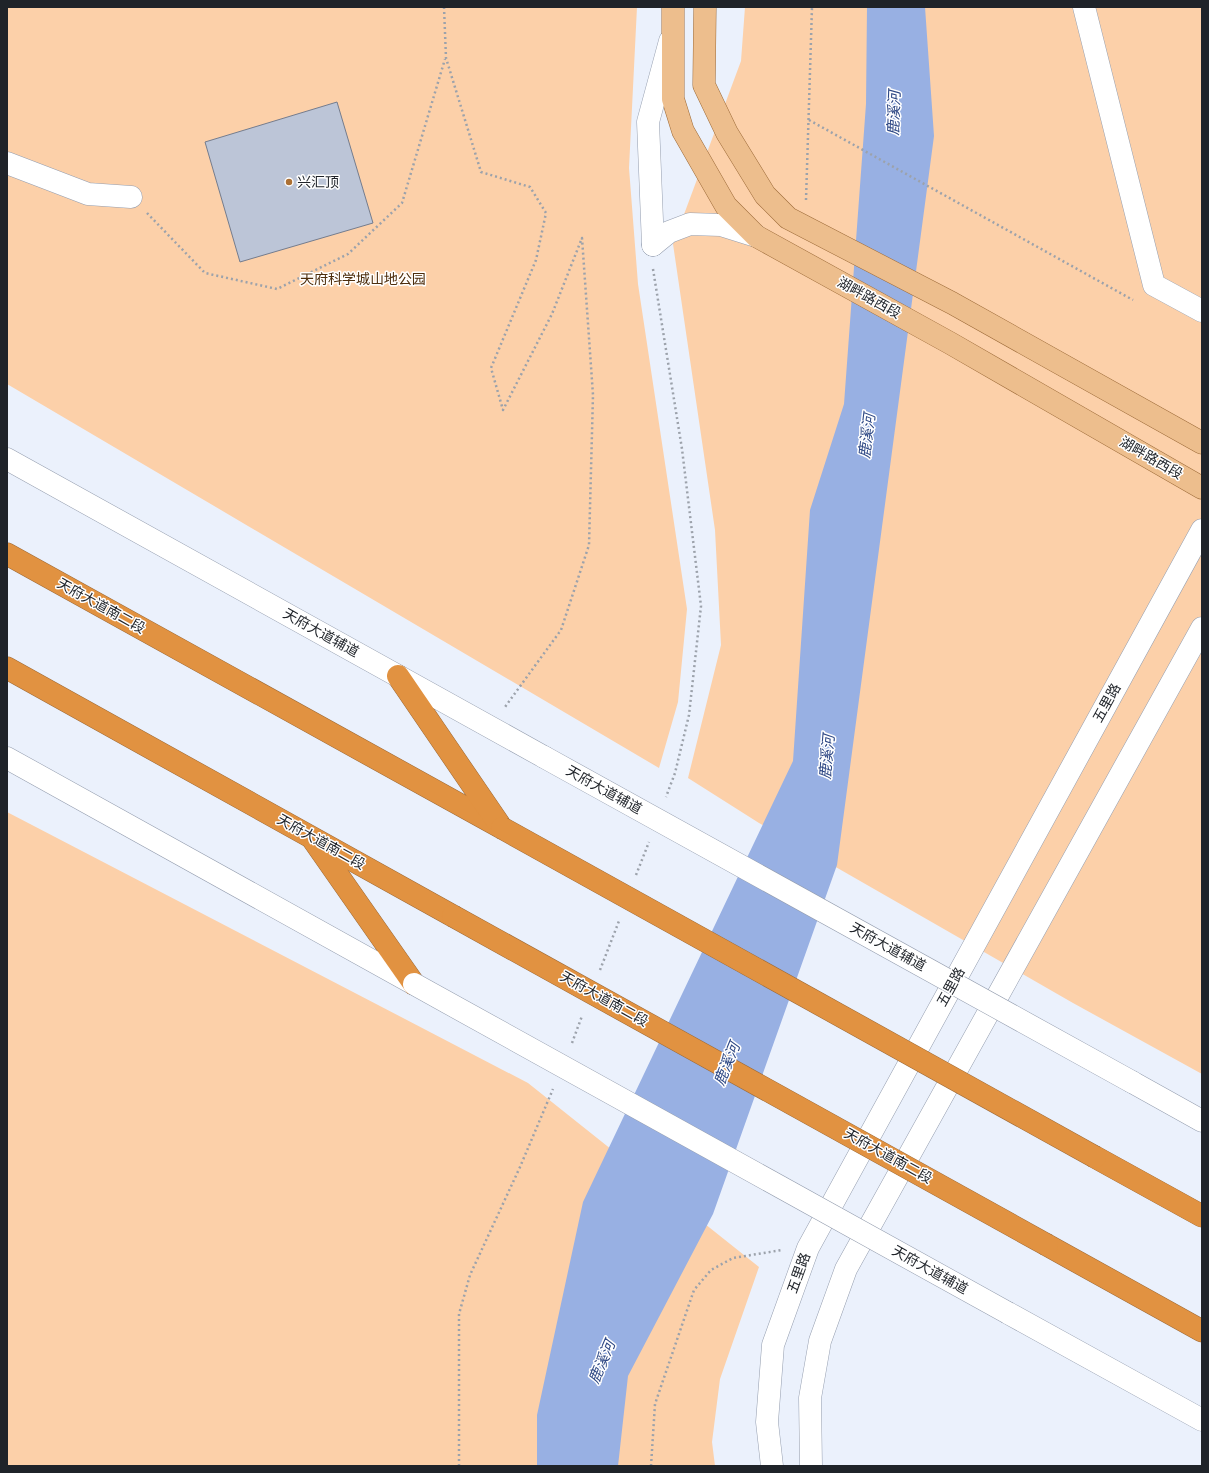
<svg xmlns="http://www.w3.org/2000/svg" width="1209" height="1473" viewBox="0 0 1209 1473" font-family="'Nunito Sans','Noto Sans SC',sans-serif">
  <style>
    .green { fill: #fcd0a9 }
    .water { fill: #98b0e3 }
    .building { fill: #bcc5d7; stroke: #747c8d }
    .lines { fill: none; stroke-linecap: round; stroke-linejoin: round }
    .minor-casing { stroke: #959eaf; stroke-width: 23 }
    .major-casing { stroke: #9d6b39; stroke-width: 23 }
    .highway-casing { stroke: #9d6b39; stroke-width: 23 }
    .path { stroke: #9ca2ab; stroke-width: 2.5; stroke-dasharray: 2 3; stroke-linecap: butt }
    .minor { stroke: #fff; stroke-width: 22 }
    .major { stroke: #edbe8d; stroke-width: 22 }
    .highway { stroke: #e19241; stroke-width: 22 }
    .minor-bridge-casing { stroke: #959eaf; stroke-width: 23; stroke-linecap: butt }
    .highway-bridge-casing { stroke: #9d6b39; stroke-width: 23; stroke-linecap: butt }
    .minor-bridge { stroke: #fff; stroke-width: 22 }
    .highway-bridge { stroke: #e19241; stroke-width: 22 }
    .poi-dot { fill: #ac7033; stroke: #fff; stroke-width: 1.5 }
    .labels { text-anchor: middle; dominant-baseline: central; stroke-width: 3; stroke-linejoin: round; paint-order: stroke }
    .poi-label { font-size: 14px; fill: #1f2329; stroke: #fff; text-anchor: start }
    .park-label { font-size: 14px; fill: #4e2e0d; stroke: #fff }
    .street-label { font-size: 14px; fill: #1f2329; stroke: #fff }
    .water-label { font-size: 15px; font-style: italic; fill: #2d4784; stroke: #fff }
  </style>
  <rect width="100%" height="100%" fill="#ebf1fc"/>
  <g class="green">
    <polygon points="7,7 637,7 629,168 638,284 687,609 678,702 659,768 7,384"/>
    <polygon points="745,7 1202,7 1202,1074 1073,1003 759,823 688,778 721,645 715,530 673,244 741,61"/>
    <polygon points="7,812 528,1083 759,1267 720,1379 712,1442 715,1466 7,1466"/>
  </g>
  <polygon class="water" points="867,7 925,7 934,136 837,865 713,1214 628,1376 618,1466 537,1466 537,1415 583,1202 793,761 810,510 844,404 866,104"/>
  <polygon class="building" points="337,102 373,223 240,262 205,142"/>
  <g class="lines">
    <g class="minor-casing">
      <g id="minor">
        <polyline points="1084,7 1154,285 1202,311"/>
        <polyline points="7,163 88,194 131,197"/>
        <polyline points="653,245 648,122 670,41"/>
        <polyline points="653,245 669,232 690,224 721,225 756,236"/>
        <polyline points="7,459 544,757"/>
        <polyline points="7,758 414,984"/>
        <polyline points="1132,1082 1202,1121"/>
        <polyline points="1008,1313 1202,1420"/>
        <polyline points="772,1466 767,1422 773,1345 808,1248 1202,530"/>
        <polyline points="811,1466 810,1398 820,1341 846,1269 1202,628"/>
      </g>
    </g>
    <g class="major-casing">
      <g id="major">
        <polyline points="673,7 673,99 683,131 726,206 756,236 950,343 1202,488"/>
        <polyline points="705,7 704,85 727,133 765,195 788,218 952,303 1202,443"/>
      </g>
    </g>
    <g class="highway-casing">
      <g id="highway">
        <polyline points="7,554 502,828"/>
        <polyline points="7,668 453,916"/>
        <polyline points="398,676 499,824"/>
        <polyline points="314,841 414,984"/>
        <polyline points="1095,1157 1202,1216"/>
        <polyline points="1047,1245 1202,1331"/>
      </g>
    </g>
    <g class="path">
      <polyline points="444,7 446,58 481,172 530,187 546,213 536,260 491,368 503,410 552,314 582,238 593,395 589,545 561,630 505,707"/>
      <polyline points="809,120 1133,300"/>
      <polyline points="806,200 812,7"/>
      <polyline points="147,213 205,273 277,289 348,254 402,203 445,59"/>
      <polyline points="653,269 682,449 701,606 689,715 675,773 666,797"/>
      <polyline points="636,875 649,842"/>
      <polyline points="600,970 619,921"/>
      <polyline points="572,1043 582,1016"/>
      <polyline points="459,1466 459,1314 470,1275 520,1167 553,1089"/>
      <polyline points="651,1466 655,1404 694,1290 711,1270 733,1258 782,1250"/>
    </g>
    <use href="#minor" class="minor"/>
    <use href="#major" class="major"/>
    <use href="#highway" class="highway"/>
    <g class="minor-bridge-casing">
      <g id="minor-bridge">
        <polyline points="544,757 1132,1082"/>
        <polyline points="414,984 1008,1313"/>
      </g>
    </g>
    <g class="highway-bridge-casing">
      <g id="highway-bridge">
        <polyline points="502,828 1095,1157"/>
        <polyline points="453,916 1047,1245"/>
      </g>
    </g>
    <use href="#minor-bridge" class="minor-bridge"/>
    <use href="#highway-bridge" class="highway-bridge"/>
  </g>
  <circle class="poi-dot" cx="289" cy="182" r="4"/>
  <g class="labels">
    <g class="poi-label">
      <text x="297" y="182">兴汇顶</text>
    </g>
    <g class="park-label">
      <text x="363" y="279">天府科学城山地公园</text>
    </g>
    <g class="street-label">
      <text transform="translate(869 298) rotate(29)">湖畔路西段</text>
      <text transform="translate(1151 458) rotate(30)">湖畔路西段</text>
      <text transform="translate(101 606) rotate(29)">天府大道南二段</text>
      <text transform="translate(321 633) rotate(29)">天府大道辅道</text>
      <text transform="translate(1107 703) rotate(-61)">五里路</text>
      <text transform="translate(604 790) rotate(29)">天府大道辅道</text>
      <text transform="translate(321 842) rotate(29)">天府大道南二段</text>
      <text transform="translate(888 947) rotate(29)">天府大道辅道</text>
      <text transform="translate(951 987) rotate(-61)">五里路</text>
      <text transform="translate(604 999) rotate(29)">天府大道南二段</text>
      <text transform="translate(888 1156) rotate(29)">天府大道南二段</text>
      <text transform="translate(930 1270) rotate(29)">天府大道辅道</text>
      <text transform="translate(799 1273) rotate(-70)">五里路</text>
    </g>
    <g class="water-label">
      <text transform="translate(894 113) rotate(-88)">鹿溪河</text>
      <text transform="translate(867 436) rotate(-83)">鹿溪河</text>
      <text transform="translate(827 757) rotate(-85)">鹿溪河</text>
      <text transform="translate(727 1064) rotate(-68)">鹿溪河</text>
      <text transform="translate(602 1362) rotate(-67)">鹿溪河</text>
    </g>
  </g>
  <rect width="1209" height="1473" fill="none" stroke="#1f2329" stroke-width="16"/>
</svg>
